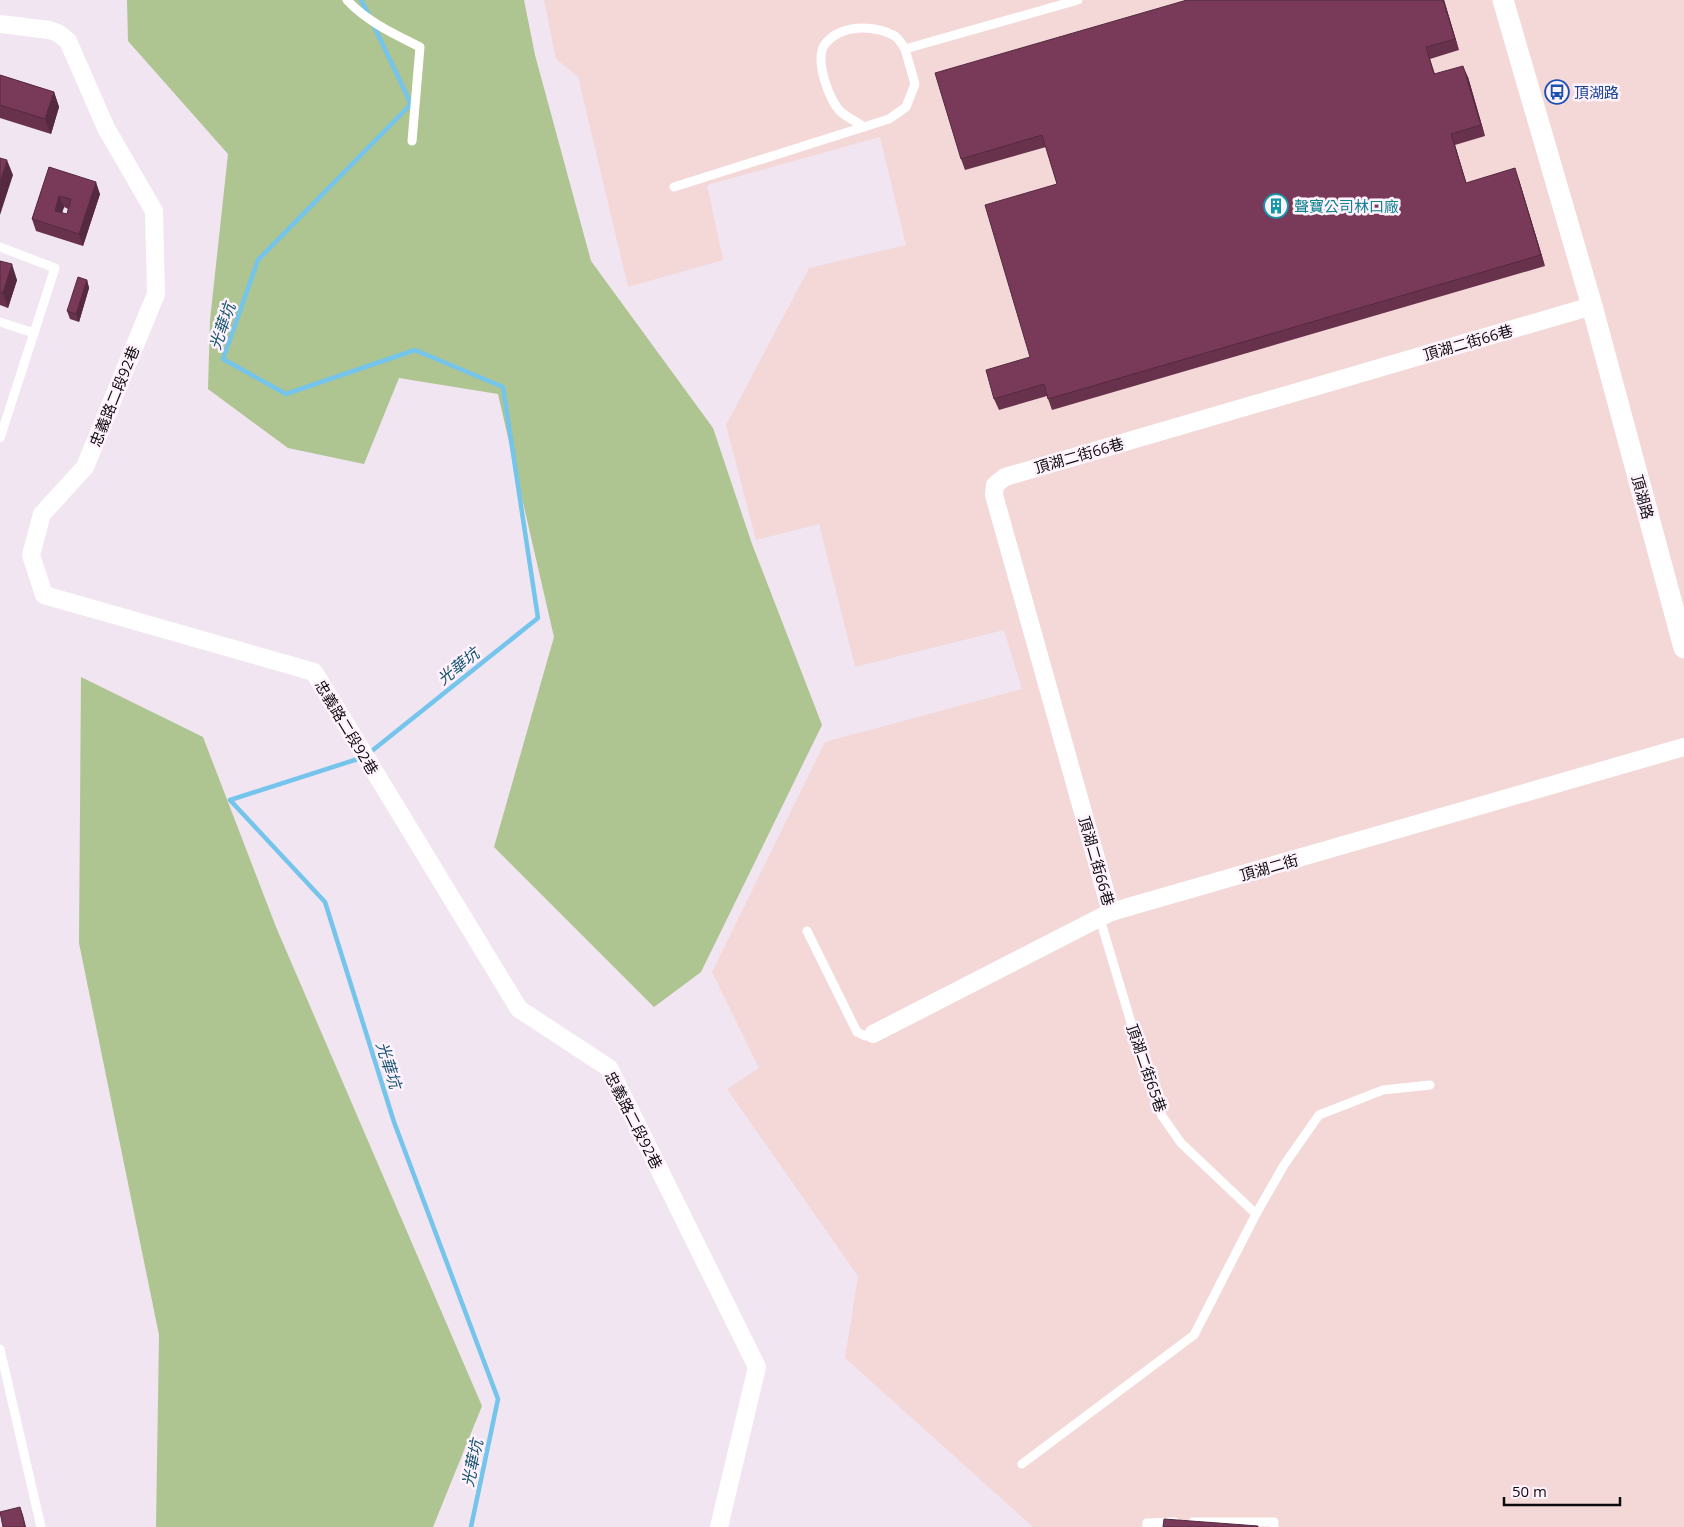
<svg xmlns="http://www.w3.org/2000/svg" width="1684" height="1527" viewBox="0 0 1684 1527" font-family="'Open Sans','Noto Sans TC',sans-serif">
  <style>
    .industrial { fill: #f3d8d7 }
    .green { fill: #aec491 }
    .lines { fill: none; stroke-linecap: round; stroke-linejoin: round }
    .stream { stroke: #74c4eb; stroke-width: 4.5 }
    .service { stroke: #fff; stroke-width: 9 }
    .minor { stroke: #fff; stroke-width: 18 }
    .tertiary { stroke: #fff; stroke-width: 21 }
    .wall { fill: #68324d; fill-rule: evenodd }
    .shaded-wall { fill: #55293f }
    .building { fill: #793a5a; stroke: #55293f; fill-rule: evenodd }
    .labels { text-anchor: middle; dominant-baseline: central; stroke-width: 5; stroke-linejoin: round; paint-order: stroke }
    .transit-label { font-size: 15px; fill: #164399; stroke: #fef2fd; text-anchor: start }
    .culture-label { font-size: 15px; fill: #0d838f; stroke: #fef2fd; text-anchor: start }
    .street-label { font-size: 15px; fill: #0e0b0e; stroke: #fef2fd }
    .water-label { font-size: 16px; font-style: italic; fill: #14546f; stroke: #fef2fd }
  </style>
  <rect width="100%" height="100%" fill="#f0e5f0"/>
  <polygon class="industrial" points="544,0 1684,0 1684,1527 1033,1527 845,1358 858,1276 727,1089 759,1068 712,972 825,742 1022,689 1004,630 855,667 819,524 756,540 726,425 809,268 906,245 880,137 707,185 723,260 628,287 578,77 556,59"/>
  <g class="green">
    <polygon points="127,0 524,0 535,55 591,261 713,428 752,544 822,725 701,972 654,1007 494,847 554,637 498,394 399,378 364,464 288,448 208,389 210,320 228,154 128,41"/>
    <polygon points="81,677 203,737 276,927 482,1406 433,1527 156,1527 159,1335 79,943"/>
  </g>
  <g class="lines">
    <g class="stream">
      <polyline points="361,0 370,17"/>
      <polyline points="368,754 538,618 503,387 415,350 286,394 223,359 258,260 411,104 373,24"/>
      <polyline points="361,758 230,800 325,902 394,1122 498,1399 471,1527"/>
    </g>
    <g class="service">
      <path d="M347,0C366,21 394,34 420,47L412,141"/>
      <path d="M864,127C857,122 848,118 841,112C829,101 814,59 825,44C840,25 872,24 893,35C898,37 902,44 905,49L1078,0"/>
      <polyline points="674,187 889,119 906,107 915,84 905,49"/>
      <polyline points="0,247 55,268 0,438"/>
      <polyline points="0,322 34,333"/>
      <polyline points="1100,919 1147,1076 1162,1116 1181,1143 1256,1214"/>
      <polyline points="807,931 857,1032 865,1036 873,1034"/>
      <polyline points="0,1349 41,1527"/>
      <polyline points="1022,1464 1194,1335 1256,1214 1284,1165 1319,1115 1383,1090 1430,1085"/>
      <polyline points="1193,1522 1274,1522 1274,1527"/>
      <polyline points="1147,1527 1147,1523 1175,1522"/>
    </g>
    <g class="minor">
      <polyline points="0,24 49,30 58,33 68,41 106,128 154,211 156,294 85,467 42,514 31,555 44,595 314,672 519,1009 609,1068 757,1367 719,1527"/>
      <polyline points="1111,912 994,495 995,485 1005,477 1592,306"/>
      <polyline points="873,1034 1111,912 1684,747"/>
    </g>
    <polyline class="tertiary" points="1503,0 1592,306 1684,648"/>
  </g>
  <g class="wall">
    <polygon points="1187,0 1444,0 1459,50 1430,59 1435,74 1468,77 1485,136 1455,145 1466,183 1519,180 1545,266 1052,410 1047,396 999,410 994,399 1030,357 1057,184 1046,147 965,170 961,159"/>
    <polygon points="0,75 54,92 59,107 51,134 0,118"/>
    <path d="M49,167L100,194L83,246L36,231L32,219ZM64,207L68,209L67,214L62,213Z"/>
    <polygon points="0,261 17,280 8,308 0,305"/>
    <polygon points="87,280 89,288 79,322 70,319 67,311"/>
  </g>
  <g class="shaded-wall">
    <polygon points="1443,0 1444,0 1459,50 1455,39"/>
    <polygon points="1463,66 1468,77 1485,136 1481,125"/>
    <polygon points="54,92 59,107 51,134 45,119"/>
    <polygon points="1451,134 1455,145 1470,195 1466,183"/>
    <polygon points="7,160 13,175 0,215 0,182"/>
    <polygon points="1515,168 1519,180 1545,266 1541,255"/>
    <polygon points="96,182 100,194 83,246 79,234"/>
    <polygon points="59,196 64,207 59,222 55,211"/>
    <polygon points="12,264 17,280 8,308 3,293"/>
    <polygon points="87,280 89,288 79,322 76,314"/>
    <polygon points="20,1507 23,1515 26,1527 25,1527"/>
  </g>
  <g class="building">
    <polygon points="1187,0 1443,0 1455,39 1426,47 1434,74 1463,66 1481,125 1451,134 1466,183 1515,168 1541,255 1048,399 1044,384 994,399 986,370 1030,357 985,205 1057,184 1042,135 961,159 935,73"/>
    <polygon points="0,75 54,92 45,119 0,105"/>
    <polygon points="0,158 7,160 0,182"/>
    <path d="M49,167L96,182L79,234L32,219ZM59,196L71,199L67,214L55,211Z"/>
    <polygon points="0,261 12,264 3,293 0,292"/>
    <polygon points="78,277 87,280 76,314 67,311"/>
    <polygon points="20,1507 25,1527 3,1527 0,1512"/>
    <polygon points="1164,1519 1258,1526 1258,1527 1163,1527"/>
  </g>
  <defs>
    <g id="bus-ring" transform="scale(1.25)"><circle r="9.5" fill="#fef2fd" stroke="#1a4fb4" stroke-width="1.5"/><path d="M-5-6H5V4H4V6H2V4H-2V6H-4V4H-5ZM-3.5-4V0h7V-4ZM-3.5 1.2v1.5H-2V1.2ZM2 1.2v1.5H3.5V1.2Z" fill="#1a4fb4"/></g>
    <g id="building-ring" transform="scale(1.25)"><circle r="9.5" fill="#fef2fd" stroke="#0f9aa8" stroke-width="1.5"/><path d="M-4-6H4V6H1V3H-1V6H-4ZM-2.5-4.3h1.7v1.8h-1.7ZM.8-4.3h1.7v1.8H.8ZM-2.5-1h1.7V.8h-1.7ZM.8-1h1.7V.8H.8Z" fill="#0f9aa8"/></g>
  </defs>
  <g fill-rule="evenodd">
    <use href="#bus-ring" x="1557" y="92"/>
    <use href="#building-ring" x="1276" y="206"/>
  </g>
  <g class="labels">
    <g class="transit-label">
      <text x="1574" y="92">頂湖路</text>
    </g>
    <g class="culture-label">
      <text x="1294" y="206">聲寶公司林口廠</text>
    </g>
    <g class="street-label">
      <text transform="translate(1468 342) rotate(-16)">頂湖二街66巷</text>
      <text transform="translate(114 396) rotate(-68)">忠義路二段92巷</text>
      <text transform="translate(1079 455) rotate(-16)">頂湖二街66巷</text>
      <text transform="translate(1643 497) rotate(75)">頂湖路</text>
      <text transform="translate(347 727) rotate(59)">忠義路二段92巷</text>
      <text transform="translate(1097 861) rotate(74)">頂湖二街66巷</text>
      <text transform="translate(1269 867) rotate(-16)">頂湖二街</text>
      <text transform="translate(1147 1068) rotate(71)">頂湖二街65巷</text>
      <text transform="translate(634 1120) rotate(63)">忠義路二段92巷</text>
    </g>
    <g class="water-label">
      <text transform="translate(222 326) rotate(-71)">光華坑</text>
      <text transform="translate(458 666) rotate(-39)">光華坑</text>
      <text transform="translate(389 1065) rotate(72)">光華坑</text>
      <text transform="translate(472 1463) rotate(-78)">光華坑</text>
    </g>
  </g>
  <path d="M1504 1497v8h116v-8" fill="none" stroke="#0e0b0e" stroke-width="2.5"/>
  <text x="1512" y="1497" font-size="15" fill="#0e0b0e" stroke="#fef2fd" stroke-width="4" paint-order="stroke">50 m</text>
</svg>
